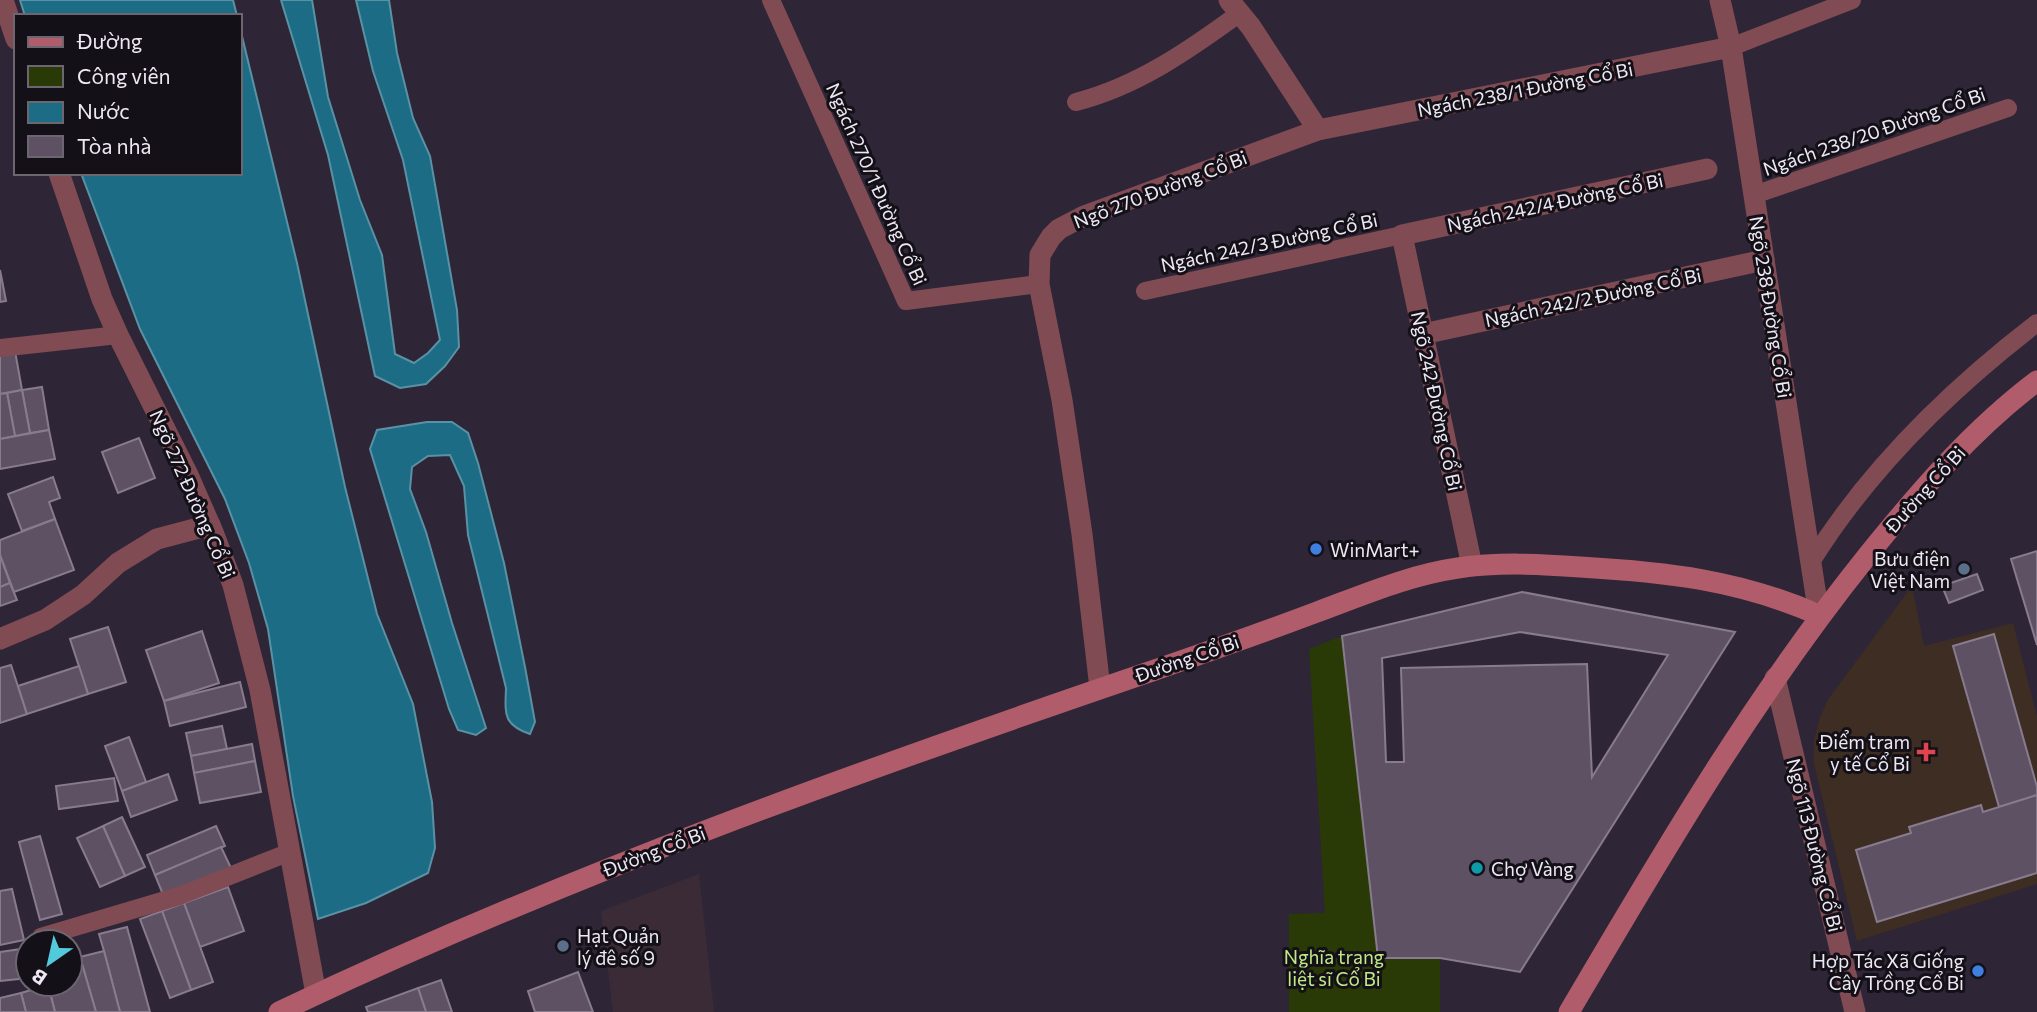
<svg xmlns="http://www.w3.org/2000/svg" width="2037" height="1012" viewBox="0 0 2037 1012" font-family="Commissioner,sans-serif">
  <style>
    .industrial { fill: #3b2b37 }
    .medical { fill: #3e2d23 }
    .green { fill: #2a3a07 }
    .water { fill: #1b6c84; stroke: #5a91a5; stroke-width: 2 }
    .building { fill: #5e5163; stroke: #887b8e; stroke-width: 2; fill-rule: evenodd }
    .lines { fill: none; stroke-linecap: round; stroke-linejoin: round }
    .lane { stroke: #814b54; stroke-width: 18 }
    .street { stroke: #814b54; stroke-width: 21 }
    .secondary { stroke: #b15c6b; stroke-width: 21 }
    .shop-dot { fill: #3f7fe0; stroke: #141018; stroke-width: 2.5 }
    .service-dot { fill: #5c6f8a; stroke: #141018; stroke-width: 2.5 }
    .health-dot { fill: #e0444e; stroke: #141018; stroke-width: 2.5 }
    .culture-dot { fill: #0f9aa8; stroke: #141018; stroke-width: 2.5 }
    .labels { text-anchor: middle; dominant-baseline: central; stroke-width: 6; stroke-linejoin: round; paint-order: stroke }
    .street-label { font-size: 19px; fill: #ede8f3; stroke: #141018 }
    .poi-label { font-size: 19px; fill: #ede8f3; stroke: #141018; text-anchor: start }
    .park-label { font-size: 19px; fill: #c2e986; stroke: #141018 }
  </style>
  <rect width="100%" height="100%" fill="#2e2636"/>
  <polygon class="industrial" points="699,874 714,1012 613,1012 601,911"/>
  <polygon class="medical" points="1912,586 1924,646 2013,623 2037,716 2037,884 1857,941 1814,764 1814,740 1820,717 1829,698"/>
  <polygon class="green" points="1342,636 1378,958 1440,958 1440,1012 1289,1012 1289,914 1325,913 1309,649"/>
  <g class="water">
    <polygon points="20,0 233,0 237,16 25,16"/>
    <polygon points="281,0 312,0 328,97 360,200 382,255 395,354 414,363 428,353 440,340 403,160 373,71 356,0 389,0 397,53 413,118 430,156 457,310 459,347 445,366 426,384 400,388 375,376 328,155"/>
    <polygon points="240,28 297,263 345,487 377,614 413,704 432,802 435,848 428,873 366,903 318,919 293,796 268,629 249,563 225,499 140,329 81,173 240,173"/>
    <path d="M427,422H452L468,433L478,463L504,563L525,667L535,722L530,734C503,725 505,714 506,688L468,535L464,486L450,455L428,456L412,467L410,489L426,532L452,623L486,728L476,735L458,730L449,709L370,449L377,430Z"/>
  </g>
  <g class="building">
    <polygon points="0,270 6,301 0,302"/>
    <polygon points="15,351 22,390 0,394 0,353"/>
    <polygon points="42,387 49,430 30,433 22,390"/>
    <polygon points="22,390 30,433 15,436 7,393"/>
    <polygon points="7,393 15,436 0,439 0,394"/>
    <polygon points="49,430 55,459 0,469 0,439"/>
    <polygon points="139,438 155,478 118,493 102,452"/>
    <polygon points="53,477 60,498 49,502 55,519 22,531 8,494"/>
    <polygon points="55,519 74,570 14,592 0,555 0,540"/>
    <polygon points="2037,551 2037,645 2011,559"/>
    <polygon points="0,555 10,583 0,587"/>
    <polygon points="1977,574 1983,590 1949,603 1942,586"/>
    <polygon points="10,583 17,600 0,606 0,587"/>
    <path d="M1522,592L1735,632L1520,972L1440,958H1378L1342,636ZM1520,632L1668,655L1592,777L1587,664L1401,668L1404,762H1386L1382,658Z"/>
    <polygon points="108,627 126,682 88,694 70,639"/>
    <polygon points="202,631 219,683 164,701 146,650"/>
    <polygon points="1994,634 2037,787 2037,795 1999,807 1953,646"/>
    <polygon points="11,665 27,714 0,723 0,668"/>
    <polygon points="79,666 88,694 27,714 18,686"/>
    <polygon points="240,682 246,707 170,726 164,701"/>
    <polygon points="222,726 227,749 191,756 186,733"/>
    <polygon points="129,737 146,782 122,791 105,746"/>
    <polygon points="252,744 255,761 194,773 191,756"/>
    <polygon points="255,761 261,792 200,803 194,773"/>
    <polygon points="168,774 177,800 131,817 122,791"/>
    <polygon points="114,778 118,801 59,809 56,786"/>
    <polygon points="2037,795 2037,873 1877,922 1856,850 1911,833 1909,827 1981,805 1983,812"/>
    <polygon points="122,817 145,867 125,876 103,826"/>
    <polygon points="103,826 125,876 100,887 77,838"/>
    <polygon points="216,826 225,846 155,875 147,855"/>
    <polygon points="40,836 62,914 40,920 19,842"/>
    <polygon points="221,847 231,868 164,897 155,875"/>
    <polygon points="228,887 244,931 200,947 184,903"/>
    <polygon points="12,889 24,940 0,945 0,891"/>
    <polygon points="184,903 213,982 191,990 162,911"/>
    <polygon points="162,911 191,990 170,998 140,919"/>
    <polygon points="127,927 150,1012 120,1012 104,951 99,934"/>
    <polygon points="28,948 28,978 0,981 0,952"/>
    <polygon points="104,951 120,1012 96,1012 80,957"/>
    <polygon points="80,957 96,1012 55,1012 48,984 70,984 70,960"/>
    <polygon points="578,972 593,1012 535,1012 528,991"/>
    <polygon points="441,980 452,1012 426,1012 418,988"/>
    <polygon points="48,985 55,1012 26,1012 21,993"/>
    <polygon points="418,988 426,1012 368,1012 366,1007"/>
    <polygon points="21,993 26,1012 0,1012 0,998"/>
  </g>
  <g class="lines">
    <g class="lane">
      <polyline points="771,0 906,301 1039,284"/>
      <polyline points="1731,47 1852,0"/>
      <path d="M1076,102C1138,86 1189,50 1240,13"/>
      <polyline points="1754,195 2008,108"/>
      <polyline points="1145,291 1402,235"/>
      <polyline points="0,348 118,335"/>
      <path d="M1811,562C1869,469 1951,389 2037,323"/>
      <polyline points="41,937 179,896 290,852"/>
    </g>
    <g class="street">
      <polyline points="3,0 16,39"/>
      <polyline points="1720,0 1731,47 1819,615"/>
      <polyline points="1318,130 1731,47"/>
      <polyline points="59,173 102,299 118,335 188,475 213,532 233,585 260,690 316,994"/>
      <polyline points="1423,334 1764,260"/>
      <polyline points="1472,566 1402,235 1707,169"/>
      <polyline points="0,639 45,620 83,595 118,563 157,539 210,525"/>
      <polyline points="1775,678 1855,1012"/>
      <polyline points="1100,688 1082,534 1062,400 1039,284 1040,255 1051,237 1059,229 1084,216 1318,130 1251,27 1229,0"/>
    </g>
    <g class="secondary">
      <path d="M279,1012C562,877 859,771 1155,670C1210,651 1264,632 1317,612C1363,595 1409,575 1458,568C1498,562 1540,564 1580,567C1667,572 1739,580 1819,615"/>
      <path d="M1569,1012C1662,854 1753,698 1868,555C1919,492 1972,430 2037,381"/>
    </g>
  </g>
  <g class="shop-dot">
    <circle cx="1316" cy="549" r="7"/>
    <circle cx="1978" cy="971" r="7"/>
  </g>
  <g class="service-dot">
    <circle cx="1964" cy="569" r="7"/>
    <circle cx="563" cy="946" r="7"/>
  </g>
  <path class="health-dot" d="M1922.5 741.5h7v7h7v7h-7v7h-7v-7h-7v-7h7z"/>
  <circle class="culture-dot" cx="1477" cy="868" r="7"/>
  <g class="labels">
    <g class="street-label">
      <text transform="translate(1525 89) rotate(-11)">Ngách 238/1 Đường Cổ Bi</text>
      <text transform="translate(1874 131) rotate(-19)">Ngách 238/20 Đường Cổ Bi</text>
      <text transform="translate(877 184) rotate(66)">Ngách 270/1 Đường Cổ Bi</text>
      <text transform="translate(1160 189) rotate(-21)">Ngõ 270 Đường Cổ Bi</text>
      <text transform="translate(1555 202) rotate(-12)">Ngách 242/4 Đường Cổ Bi</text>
      <text transform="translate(1269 242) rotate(-12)">Ngách 242/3 Đường Cổ Bi</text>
      <text transform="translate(1593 297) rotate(-12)">Ngách 242/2 Đường Cổ Bi</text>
      <text transform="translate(1771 307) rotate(81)">Ngõ 238 Đường Cổ Bi</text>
      <text transform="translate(1437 401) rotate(78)">Ngõ 242 Đường Cổ Bi</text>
      <text transform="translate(1925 489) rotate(-48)">Đường Cổ Bi</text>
      <text transform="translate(193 494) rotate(66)">Ngõ 272 Đường Cổ Bi</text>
      <text transform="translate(1187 658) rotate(-19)">Đường Cổ Bi</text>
      <text transform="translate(1815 845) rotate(76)">Ngõ 113 Đường Cổ Bi</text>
      <text transform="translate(654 851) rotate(-21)">Đường Cổ Bi</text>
    </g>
    <g class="poi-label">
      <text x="1330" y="549">WinMart+</text>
      <text x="1950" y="558" text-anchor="end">Bưu điện<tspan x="1950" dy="22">Việt Nam</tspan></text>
      <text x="1910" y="741" text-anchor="end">Điểm trạm<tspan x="1910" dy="22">y tế Cổ Bi</tspan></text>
      <text x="1491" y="868">Chợ Vàng</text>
      <text x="577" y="935">Hạt Quản<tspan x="577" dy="22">lý đê số 9</tspan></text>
      <text x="1964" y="960" text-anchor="end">Hợp Tác Xã Giống<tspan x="1964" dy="22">Cây Trồng Cổ Bi</tspan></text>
    </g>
    <g class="park-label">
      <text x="1334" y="956">Nghĩa trang<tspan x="1334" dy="22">liệt sĩ Cổ Bi</tspan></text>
    </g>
  </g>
  <rect x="14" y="14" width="228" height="161" fill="#141018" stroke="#6b6670" stroke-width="2"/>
  <rect x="28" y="37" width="35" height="10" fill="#b15c6b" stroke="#6b6670" stroke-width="2"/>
  <text x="77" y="49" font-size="21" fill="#ede8f3">Đường</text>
  <rect x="28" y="66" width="35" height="21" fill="#2a3a07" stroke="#6b6670" stroke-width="2"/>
  <text x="77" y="84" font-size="21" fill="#ede8f3">Công viên</text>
  <rect x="28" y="102" width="35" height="21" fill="#1b6c84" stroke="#6b6670" stroke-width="2"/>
  <text x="77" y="119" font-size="21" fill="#ede8f3">Nước</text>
  <rect x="28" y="136" width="35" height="21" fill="#5e5163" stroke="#6b6670" stroke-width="2"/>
  <text x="77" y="154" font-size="21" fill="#ede8f3">Tòa nhà</text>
  <g transform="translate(49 963) rotate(214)"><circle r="33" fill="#141018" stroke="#6b6670" stroke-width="2"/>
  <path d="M0-5L12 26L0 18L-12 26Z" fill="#53cadc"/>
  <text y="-10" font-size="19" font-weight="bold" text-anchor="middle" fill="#ede8f3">B</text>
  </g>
</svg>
